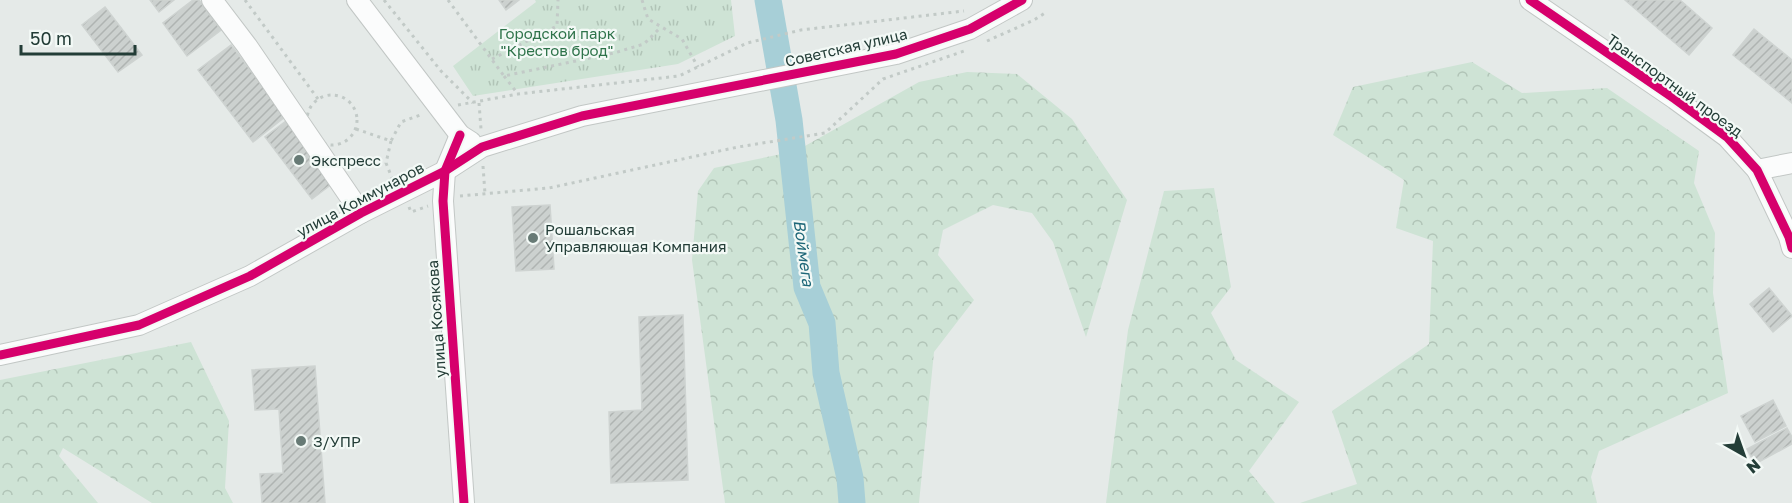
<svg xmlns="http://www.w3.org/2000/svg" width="1792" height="503" viewBox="0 0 1792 503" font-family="'Golos Text',sans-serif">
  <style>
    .grass { fill: url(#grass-tufts) }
    .forest { fill: url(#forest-crowns) }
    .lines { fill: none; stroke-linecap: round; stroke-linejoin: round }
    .river { stroke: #a7cfd7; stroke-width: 27 }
    .building { fill: url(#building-hatch); stroke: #ced3d1; stroke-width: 1.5 }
    .minor-casing { stroke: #c2c7c5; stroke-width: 22 }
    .path { stroke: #c2cac7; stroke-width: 3; stroke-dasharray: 3 4.5; stroke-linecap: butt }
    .minor { stroke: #fbfcfc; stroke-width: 20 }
    .cycleway-casing { stroke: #f3f9f6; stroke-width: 13 }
    .cycleway { stroke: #d6006c; stroke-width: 9 }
    .poi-dot { fill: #677a75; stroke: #f3f9f6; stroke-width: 2 }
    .labels { text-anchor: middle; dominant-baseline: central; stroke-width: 4.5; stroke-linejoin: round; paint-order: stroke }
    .park-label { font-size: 15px; fill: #2e734a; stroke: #f3f9f6 }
    .street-label { font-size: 15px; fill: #233d37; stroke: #f3f9f6 }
    .poi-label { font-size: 15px; fill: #233d37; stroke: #f3f9f6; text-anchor: start }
    .water-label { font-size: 16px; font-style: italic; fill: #1e6778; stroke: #f3f9f6 }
  </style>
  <defs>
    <pattern id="grass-tufts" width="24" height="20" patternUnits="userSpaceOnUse" patternTransform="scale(1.5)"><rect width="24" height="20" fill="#cee3d5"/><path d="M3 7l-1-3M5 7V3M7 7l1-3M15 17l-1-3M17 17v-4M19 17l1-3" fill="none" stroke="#b1c4b7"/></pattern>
    <pattern id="forest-crowns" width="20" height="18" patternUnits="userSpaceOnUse" patternTransform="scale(1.5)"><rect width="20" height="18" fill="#cee3d5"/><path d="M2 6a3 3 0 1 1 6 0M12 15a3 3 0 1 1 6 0" fill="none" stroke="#b1c4b7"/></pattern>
    <pattern id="building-hatch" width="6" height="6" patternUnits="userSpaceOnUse" patternTransform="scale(1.5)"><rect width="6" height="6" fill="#ccd1cf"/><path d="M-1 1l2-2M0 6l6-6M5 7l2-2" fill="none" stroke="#afb4b2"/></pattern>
  </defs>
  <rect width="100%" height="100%" fill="#e5eae8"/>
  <polygon class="grass" points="535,0 731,0 735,36 678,64 473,96 453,66 536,2"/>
  <g class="forest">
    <polygon points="1472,62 1522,93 1607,88 1699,151 1694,183 1715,233 1713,293 1728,393 1599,451 1591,477 1597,503 1300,503 1357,484 1332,411 1429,344 1433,241 1396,228 1404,180 1333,135 1353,87"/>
    <polygon points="967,72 1017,74 1072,119 1127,200 1086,337 1053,242 1032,213 993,205 943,230 938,255 974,300 934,352 919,503 725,503 692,260 698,191 714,168 796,151 919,82"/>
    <polygon points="1214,188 1231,287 1211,313 1236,360 1299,402 1249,471 1275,503 1106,503 1128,330 1164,191"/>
    <polygon points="191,342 229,421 225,488 233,503 152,503 63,448 59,456 98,503 0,503 0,380"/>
  </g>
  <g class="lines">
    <polyline class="river" points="768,0 789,120 807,287 822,323 826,373 850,478 852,503"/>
  </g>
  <g class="building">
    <polygon points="150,0 174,0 159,12"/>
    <polygon points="193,0 199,0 221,30 187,56 163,23"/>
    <polygon points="499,0 519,0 506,10"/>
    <polygon points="1625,0 1680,0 1712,28 1689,55"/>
    <polygon points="105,7 142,55 118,72 82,25"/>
    <polygon points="1754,29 1792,60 1792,103 1733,55"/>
    <polygon points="231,45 286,116 253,142 198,70"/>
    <polygon points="286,121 333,183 312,199 265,137"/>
    <polygon points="550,205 554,269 516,271 512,207"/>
    <polygon points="1769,288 1792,316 1773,332 1750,304"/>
    <polygon points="683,315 688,480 611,483 609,412 642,410 639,317"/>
    <polygon points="315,366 325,503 262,503 260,474 283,473 279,409 255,410 252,370"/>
    <polygon points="1773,400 1786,426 1755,442 1741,416"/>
    <polygon points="1787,428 1792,437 1792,444 1755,464 1747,449"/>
  </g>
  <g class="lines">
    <g class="minor-casing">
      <g id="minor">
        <polyline points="212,0 247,46 361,213"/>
        <polyline points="357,0 460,135 471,142"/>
        <polyline points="1530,0 1675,99 1727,137 1757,170 1789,237 1792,248"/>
        <polyline points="460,135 445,171 443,201 464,503"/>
        <polyline points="1757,170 1792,163"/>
        <polyline points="0,355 139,325 250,276 361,213 445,171 482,147 582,116 896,54 970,29 1022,0"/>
      </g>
    </g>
    <g class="path">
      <polyline points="245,0 318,99"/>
      <polyline points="384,0 441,71 473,103"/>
      <polyline points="448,0 504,76 614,53 644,44 661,27"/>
      <polyline points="642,0 648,19 682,39 698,67"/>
      <polyline points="987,41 1034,20 1045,13"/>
      <polyline points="492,59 557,26 558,0"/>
      <polyline points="504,76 518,94"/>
      <circle cx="332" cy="120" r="25"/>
      <polyline points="479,103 481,129"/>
      <polyline points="458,105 518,94 679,76 747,43 801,30 964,11"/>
      <polyline points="356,129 391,141 401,122 423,114"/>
      <polyline points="391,141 386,163 392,178"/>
      <polyline points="483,166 485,194"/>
      <polyline points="460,196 549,188 738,147 825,133 883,79 967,50"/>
      <polyline points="409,207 411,212 428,206"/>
    </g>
    <use href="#minor" class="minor"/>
    <g class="cycleway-casing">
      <g id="cycleway">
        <polyline points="1530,0 1675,99 1727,137 1757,170 1789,237 1792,248"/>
        <polyline points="460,135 445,171 443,201 464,503"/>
        <polyline points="0,355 139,325 250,276 361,213 445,171 482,147 582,116 896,54 970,29 1022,0"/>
      </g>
    </g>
    <use href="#cycleway" class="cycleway"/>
  </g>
  <g class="poi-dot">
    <circle cx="299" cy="160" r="6"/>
    <circle cx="533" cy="238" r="6"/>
    <circle cx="301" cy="441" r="6"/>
  </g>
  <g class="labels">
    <g class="park-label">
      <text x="557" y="33">Городской парк<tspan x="557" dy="17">"Крестов брод"</tspan></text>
    </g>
    <g class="street-label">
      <text transform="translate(846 47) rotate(-13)">Советская улица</text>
      <text transform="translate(1675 85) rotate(36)">Транспортный проезд</text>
      <text transform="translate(360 199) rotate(-28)">улица Коммунаров</text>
      <text transform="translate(436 319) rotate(-94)">улица Косякова</text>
    </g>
    <g class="poi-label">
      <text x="311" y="160">Экспресс</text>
      <text x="545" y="229">Рошальская<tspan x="545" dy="17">Управляющая Компания</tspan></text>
      <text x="313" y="441">З/УПР</text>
    </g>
    <g class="water-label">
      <text transform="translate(804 253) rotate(82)">Воймега</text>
    </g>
  </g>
  <g transform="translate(1744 455) rotate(140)" stroke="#f3f9f6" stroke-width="4.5" paint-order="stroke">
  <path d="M0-4.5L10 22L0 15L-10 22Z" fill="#233d37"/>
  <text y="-9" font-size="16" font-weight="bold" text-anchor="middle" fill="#233d37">N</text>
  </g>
  <path d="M21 45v9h114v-9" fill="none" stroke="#233d37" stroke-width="3"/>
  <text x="30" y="45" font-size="18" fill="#233d37" stroke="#f3f9f6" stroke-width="4.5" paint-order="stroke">50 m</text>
</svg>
